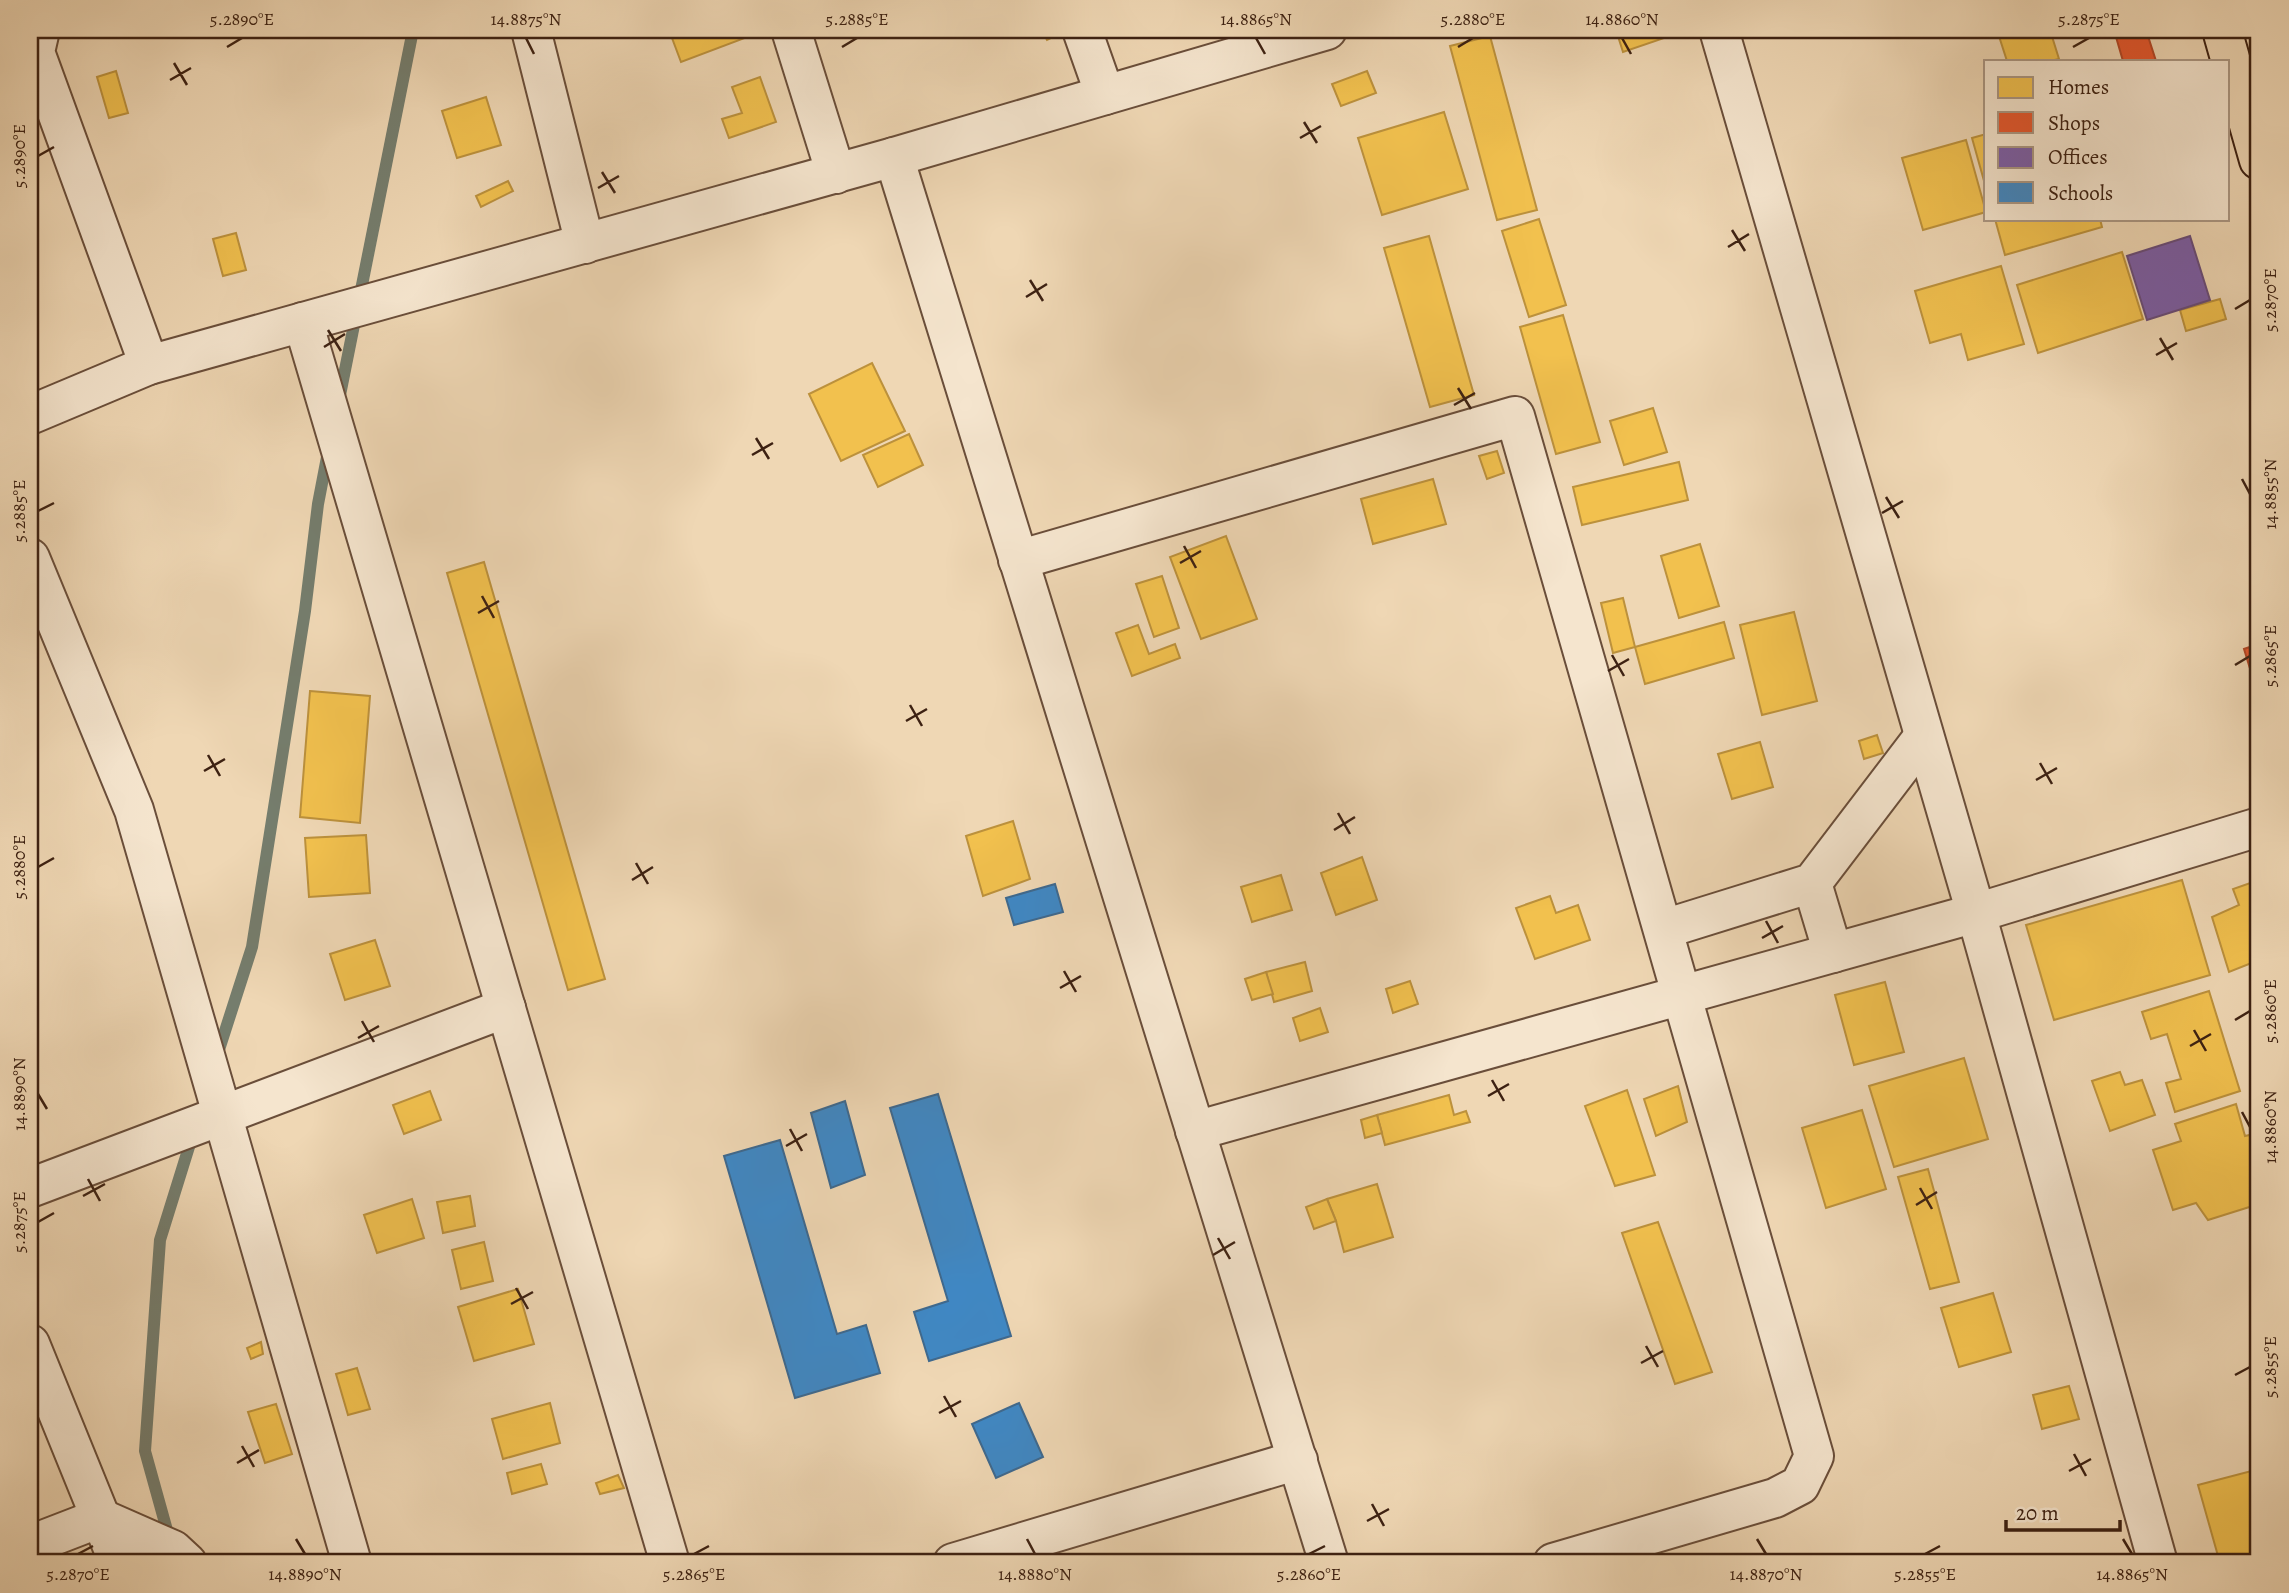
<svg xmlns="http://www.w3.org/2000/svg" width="2289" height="1593" viewBox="0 0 2289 1593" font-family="Alegreya,serif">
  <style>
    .homes { fill: #f2c14e; stroke: #bc913c; stroke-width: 2 }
    .shops { fill: #e4572e; stroke: #b24726; stroke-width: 2 }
    .offices { fill: #7b5ea7; stroke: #684c7a; stroke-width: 2 }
    .schools { fill: #3f88c5; stroke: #3e698f; stroke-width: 2 }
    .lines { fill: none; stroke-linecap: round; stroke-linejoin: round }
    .stream { stroke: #757d6d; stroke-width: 12 }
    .street-casing { stroke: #6a4e3a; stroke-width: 42 }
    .primary-casing { stroke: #3d2112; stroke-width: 42 }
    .street { stroke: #f5e5ce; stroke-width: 38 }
    .primary { stroke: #efd7b4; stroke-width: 38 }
    .ticks { fill: none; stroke: #3d2112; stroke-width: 2.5 }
    .neatline { fill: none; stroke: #3d2112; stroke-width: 2.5 }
    .ticks-label { font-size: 18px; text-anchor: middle; fill: #3d2112 }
  </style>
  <rect width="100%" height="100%" fill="#efd7b4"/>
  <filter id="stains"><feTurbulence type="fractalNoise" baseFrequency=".00286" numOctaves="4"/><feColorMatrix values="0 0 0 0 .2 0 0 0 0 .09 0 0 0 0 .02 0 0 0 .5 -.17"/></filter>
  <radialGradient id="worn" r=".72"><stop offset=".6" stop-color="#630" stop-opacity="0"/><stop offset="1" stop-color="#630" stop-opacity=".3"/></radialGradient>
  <g class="homes">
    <polygon points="669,30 757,30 758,33 681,62"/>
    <polygon points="1042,30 1067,30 1047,40"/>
    <polygon points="1616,30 1671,30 1673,35 1623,52"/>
    <polygon points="1997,30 2050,30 2059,59 2050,61 2007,61"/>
    <polygon points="1490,36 1537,210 1497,220 1450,46"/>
    <polygon points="116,71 128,113 109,118 97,77"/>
    <polygon points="1367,71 1376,93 1341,106 1332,84"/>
    <polygon points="760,77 776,122 729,138 722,119 742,113 732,87"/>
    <polygon points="486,97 501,145 457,158 442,111"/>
    <polygon points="1444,112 1468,189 1382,215 1358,138"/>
    <polygon points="1986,134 1986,188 1972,138"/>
    <polygon points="1966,140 1986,212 1923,230 1902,158"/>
    <polygon points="508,181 513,191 481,207 476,196"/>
    <polygon points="1539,219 1566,305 1529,317 1502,231"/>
    <polygon points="1995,219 2100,219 2102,227 2005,255"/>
    <polygon points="236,233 246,270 223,276 213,239"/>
    <polygon points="1429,236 1474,395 1430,407 1384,248"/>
    <polygon points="2122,252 2143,319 2038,353 2017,285"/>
    <polygon points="2001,266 2024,344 1968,360 1961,334 1930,343 1915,291"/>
    <polygon points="2220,299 2226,319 2186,331 2180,310"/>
    <polygon points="1563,315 1600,442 1556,454 1520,327"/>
    <polygon points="872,363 905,431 841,461 809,394"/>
    <polygon points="1653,408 1667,452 1624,465 1610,421"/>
    <polygon points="909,434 923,465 878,487 863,455"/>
    <polygon points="1497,451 1504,473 1487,479 1479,456"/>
    <polygon points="1679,462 1688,500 1582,525 1573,487"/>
    <polygon points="1433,479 1446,524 1373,544 1361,499"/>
    <polygon points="1226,536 1257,619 1201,639 1170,557"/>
    <polygon points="1700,544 1719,606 1679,618 1661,556"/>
    <polygon points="484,562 605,979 568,990 447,573"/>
    <polygon points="1162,576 1179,628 1154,637 1136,584"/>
    <polygon points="1623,598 1635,647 1613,653 1601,603"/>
    <polygon points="1794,612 1817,701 1762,715 1740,625"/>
    <polygon points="1724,622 1734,658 1645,684 1635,647"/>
    <polygon points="1138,625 1149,654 1175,644 1180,658 1132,676 1116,633"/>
    <polygon points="310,691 370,696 360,823 300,817"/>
    <polygon points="1877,735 1883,753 1864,759 1859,741"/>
    <polygon points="1760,742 1773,787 1732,799 1718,754"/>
    <polygon points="1013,821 1030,879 983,896 966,836"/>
    <polygon points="366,835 370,893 309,897 305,838"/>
    <polygon points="1362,857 1377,900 1336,915 1321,873"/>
    <polygon points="1281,875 1292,910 1252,922 1241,887"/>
    <polygon points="2182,880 2210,975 2054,1020 2026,925"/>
    <polygon points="2259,880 2259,960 2229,972 2212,917 2239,905 2233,889"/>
    <polygon points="1550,896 1556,913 1578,905 1590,940 1535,959 1516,908"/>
    <polygon points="375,940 390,986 345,1000 330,954"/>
    <polygon points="1305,962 1312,991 1274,1002 1266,972"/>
    <polygon points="1266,972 1273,994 1252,1000 1245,979"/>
    <polygon points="1410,981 1418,1004 1393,1013 1386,989"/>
    <polygon points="2259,981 2259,1002 2253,983"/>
    <polygon points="1885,982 1904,1052 1854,1065 1835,995"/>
    <polygon points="2209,991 2240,1091 2175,1112 2166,1083 2181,1079 2167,1034 2151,1039 2142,1012"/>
    <polygon points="1320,1008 1328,1032 1300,1041 1293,1018"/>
    <polygon points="1964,1058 1988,1139 1894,1167 1869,1086"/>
    <polygon points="2120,1072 2125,1085 2142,1080 2155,1115 2110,1131 2092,1081"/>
    <polygon points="1678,1086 1687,1122 1656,1136 1644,1099"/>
    <polygon points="1627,1090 1655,1175 1615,1186 1585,1106"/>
    <polygon points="430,1091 441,1120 404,1134 393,1105"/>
    <polygon points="1449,1095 1454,1115 1466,1111 1470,1122 1385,1145 1377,1115"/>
    <polygon points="2236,1104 2245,1136 2254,1134 2259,1150 2259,1169 2252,1171 2259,1192 2259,1204 2208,1220 2196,1203 2173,1210 2153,1150 2181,1141 2175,1124"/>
    <polygon points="1862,1110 1886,1189 1826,1208 1802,1128"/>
    <polygon points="1377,1115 1382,1133 1365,1138 1361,1120"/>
    <polygon points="1928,1169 1959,1282 1930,1289 1898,1177"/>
    <polygon points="1377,1184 1393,1237 1344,1252 1336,1221 1327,1199"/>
    <polygon points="470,1196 475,1226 443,1233 437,1202"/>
    <polygon points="412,1199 424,1238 377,1253 364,1215"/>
    <polygon points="1327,1199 1336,1221 1314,1229 1306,1207"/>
    <polygon points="1658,1222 1712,1372 1675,1384 1622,1233"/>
    <polygon points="484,1242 493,1281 461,1289 452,1250"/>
    <polygon points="518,1289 534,1344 474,1361 458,1307"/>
    <polygon points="1993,1293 2011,1352 1959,1367 1941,1308"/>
    <polygon points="261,1342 263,1354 251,1359 247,1348"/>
    <polygon points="357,1368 370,1409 348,1415 336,1374"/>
    <polygon points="2069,1386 2079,1419 2042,1429 2033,1395"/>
    <polygon points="550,1403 560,1443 503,1459 492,1419"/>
    <polygon points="276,1404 292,1454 265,1463 248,1412"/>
    <polygon points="541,1464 547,1484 512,1494 507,1473"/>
    <polygon points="2259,1469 2259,1562 2220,1563 2198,1485"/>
    <polygon points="618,1475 624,1488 600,1494 596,1483"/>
  </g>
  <g class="shops">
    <polygon points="2114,30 2146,30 2156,61 2123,61"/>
    <polygon points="2259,644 2259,698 2244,649"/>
  </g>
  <polygon class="offices" points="2190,236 2210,300 2147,320 2127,256"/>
  <g class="schools">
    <polygon points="1055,884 1063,912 1014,925 1006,898"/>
    <polygon points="938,1094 1011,1336 929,1361 914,1312 948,1301 890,1108"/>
    <polygon points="845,1101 865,1175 831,1188 811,1113"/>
    <polygon points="780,1140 837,1334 866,1325 880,1373 795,1398 724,1156"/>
    <polygon points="1019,1403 1043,1457 996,1478 972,1424"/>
  </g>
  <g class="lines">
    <g class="stream">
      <polyline points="339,400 413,30"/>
      <polyline points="217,1056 252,947 305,611 318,504 328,452"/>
      <polyline points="170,1541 145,1451 160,1240 193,1134"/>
    </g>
    <g class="street-casing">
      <g id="street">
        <polyline points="40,30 35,52 149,365"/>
        <polyline points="531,30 585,244"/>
        <polyline points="791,30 836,174"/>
        <polyline points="1082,30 1105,95"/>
        <polyline points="1719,30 1976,913 2158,1563"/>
        <polyline points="894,157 1329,1563"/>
        <polyline points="303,322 670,1563"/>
        <polyline points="30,415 149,365 894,157 1327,30"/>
        <polyline points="30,558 134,810 352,1563"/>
        <polyline points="1018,560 1515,416 1814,1456 1800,1485 1775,1498 1553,1563"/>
        <polyline points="1812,883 1833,953"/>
        <polyline points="1664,929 1812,883 1924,736"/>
        <polyline points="1195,1131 1976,913 2259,827"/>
        <polyline points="30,1188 506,1008"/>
        <polyline points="30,1344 119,1563"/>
        <polyline points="30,1545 100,1518 173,1550 187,1563"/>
        <polyline points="953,1563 1298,1460"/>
      </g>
    </g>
    <g class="primary-casing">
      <polyline id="primary" points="2222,30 2259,160"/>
    </g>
    <use href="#street" class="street"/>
    <use href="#primary" class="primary"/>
  </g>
  <path class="ticks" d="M526,38L534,54M1256,38L1265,54M1622,38L1631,54M227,47L242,38M842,47L857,38M1458,47L1473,38M2073,47L2089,38M174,63L187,85M170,80L191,68M1304,122L1317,143M1300,138L1321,126M38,156L54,147M602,172L615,193M598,188L619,176M1732,230L1745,251M1728,247L1749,234M1030,280L1043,301M1026,297L1047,284M2235,309L2250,300M328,330L341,351M2160,338L2173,360M324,347L345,334M2156,355L2177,343M1458,388L1471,409M1454,405L1475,393M756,438L769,459M752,455L773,443M2242,479L2250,494M1886,497L1899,518M38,511L54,503M1882,513L1903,501M1184,546L1196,568M1180,563L1201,551M482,596L494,618M478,613L499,601M1612,655L1624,676M2235,665L2250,656M1608,671L1629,659M910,705L922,726M906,721L927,709M208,755L220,776M2040,763L2052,784M204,771L225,759M2036,780L2057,768M1338,813L1350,834M1334,830L1355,817M636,863L648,884M38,867L54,858M632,880L653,867M1766,921L1778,943M1762,938L1783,926M1064,971L1076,992M1060,988L1081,976M2235,1020L2250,1011M362,1021L374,1042M2194,1030L2206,1051M358,1038L379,1026M2190,1046L2211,1034M1492,1080L1504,1101M38,1094L47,1109M1488,1096L1509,1084M2242,1112L2250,1127M790,1129L802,1151M786,1146L807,1134M88,1179L100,1201M1920,1188L1932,1209M83,1196L105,1184M1916,1205L1937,1192M38,1222L54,1213M1218,1238L1230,1259M1213,1255L1235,1242M516,1288L528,1309M511,1304L533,1292M1646,1346L1658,1367M1641,1363L1663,1351M2235,1375L2250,1367M944,1396L956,1417M939,1413L961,1401M242,1446L254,1467M2074,1454L2086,1476M237,1463L259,1450M2069,1471L2091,1459M1372,1504L1384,1526M1367,1521L1389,1509M296,1539L305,1554M1027,1539L1035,1554M1757,1539L1766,1554M2123,1539L2132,1554M78,1554L93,1546M694,1554L709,1546M1309,1554L1325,1546M1925,1554L1940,1546"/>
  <rect width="2289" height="1593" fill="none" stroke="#efd7b4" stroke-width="77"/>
  <rect x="1984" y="60" width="245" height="161" fill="#f5e5ce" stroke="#ab9783" stroke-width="2"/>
  <rect x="1998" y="77" width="35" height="21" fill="#f2c14e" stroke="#ab9783" stroke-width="2"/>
  <text x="2048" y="94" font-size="21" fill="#3d2112">Homes</text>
  <rect x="1998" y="112" width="35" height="21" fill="#e4572e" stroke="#ab9783" stroke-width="2"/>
  <text x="2048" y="130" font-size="21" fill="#3d2112">Shops</text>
  <rect x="1998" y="147" width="35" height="21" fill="#7b5ea7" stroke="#ab9783" stroke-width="2"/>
  <text x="2048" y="164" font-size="21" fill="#3d2112">Offices</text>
  <rect x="1998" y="182" width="35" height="21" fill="#3f88c5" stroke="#ab9783" stroke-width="2"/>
  <text x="2048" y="200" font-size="21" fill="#3d2112">Schools</text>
  <path d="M2006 1520v10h114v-10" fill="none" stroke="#3d2112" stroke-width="3.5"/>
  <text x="2016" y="1520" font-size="21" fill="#3d2112" stroke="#f5e5ce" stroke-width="5" paint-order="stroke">20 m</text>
  <rect x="38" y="38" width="2212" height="1516" class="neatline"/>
  <g class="ticks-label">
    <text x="242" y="25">5.2890°E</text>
    <text x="526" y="25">14.8875°N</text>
    <text x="857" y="25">5.2885°E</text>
    <text x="1256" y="25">14.8865°N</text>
    <text x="1473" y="25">5.2880°E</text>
    <text x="1622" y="25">14.8860°N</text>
    <text x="2089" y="25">5.2875°E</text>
    <text transform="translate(19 156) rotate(-90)" y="6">5.2890°E</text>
    <text transform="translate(2270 300) rotate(-90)" y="6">5.2870°E</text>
    <text transform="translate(2270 494) rotate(-90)" y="6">14.8855°N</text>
    <text transform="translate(19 511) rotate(-90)" y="6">5.2885°E</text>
    <text transform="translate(2270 656) rotate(-90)" y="6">5.2865°E</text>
    <text transform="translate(19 867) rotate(-90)" y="6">5.2880°E</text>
    <text transform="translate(2270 1011) rotate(-90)" y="6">5.2860°E</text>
    <text transform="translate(19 1094) rotate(-90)" y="6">14.8890°N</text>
    <text transform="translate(2270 1127) rotate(-90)" y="6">14.8860°N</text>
    <text transform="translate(19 1222) rotate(-90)" y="6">5.2875°E</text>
    <text transform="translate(2270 1367) rotate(-90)" y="6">5.2855°E</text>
    <text x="78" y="1580">5.2870°E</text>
    <text x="305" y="1580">14.8890°N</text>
    <text x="694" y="1580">5.2865°E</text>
    <text x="1035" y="1580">14.8880°N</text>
    <text x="1309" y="1580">5.2860°E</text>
    <text x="1766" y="1580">14.8870°N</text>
    <text x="1925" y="1580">5.2855°E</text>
    <text x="2132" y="1580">14.8865°N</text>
  </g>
  <rect width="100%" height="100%" filter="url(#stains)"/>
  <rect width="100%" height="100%" fill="url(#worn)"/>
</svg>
